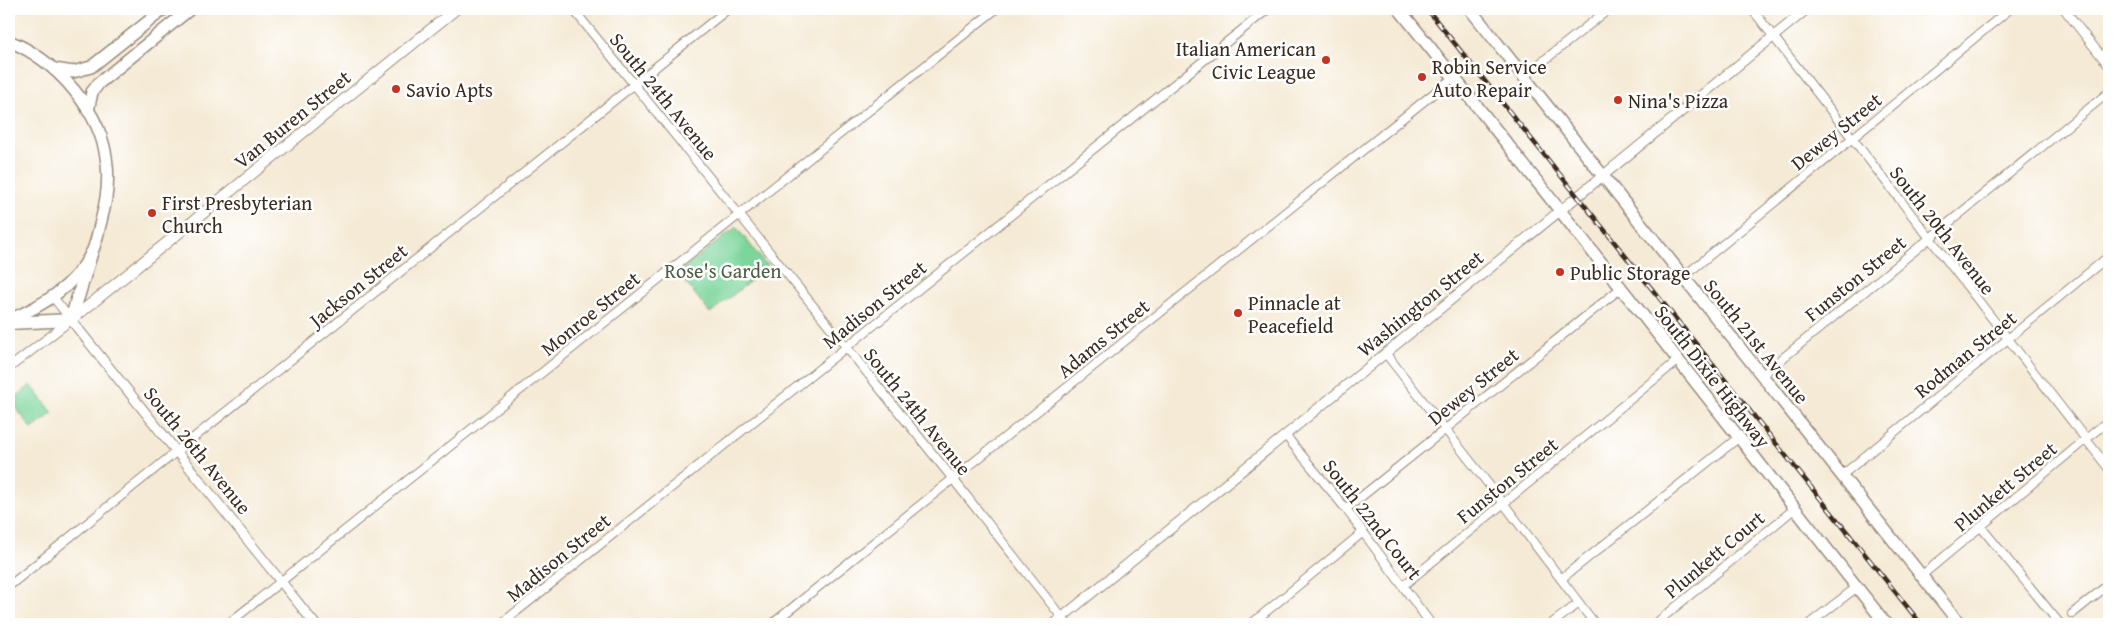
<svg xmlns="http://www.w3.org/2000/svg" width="2118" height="633" viewBox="0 0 2118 633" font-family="'Gentium Book Plus',serif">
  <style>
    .green { fill: #7bd59b; stroke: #5b805c }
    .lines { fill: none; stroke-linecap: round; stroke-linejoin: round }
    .minor-casing { stroke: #988a7a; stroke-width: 10 }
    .tertiary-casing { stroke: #988a7a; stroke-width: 11 }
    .secondary-casing { stroke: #988a7a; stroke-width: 12 }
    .primary-casing { stroke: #988a7a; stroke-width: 14 }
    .trunk-casing { stroke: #988a7a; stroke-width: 15 }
    .minor { stroke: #fff; stroke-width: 8 }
    .tertiary { stroke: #fff; stroke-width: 9 }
    .secondary { stroke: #fff; stroke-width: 10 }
    .primary { stroke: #fff; stroke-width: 11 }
    .trunk { stroke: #fff; stroke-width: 12 }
    .rail-casing { stroke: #3b2a1e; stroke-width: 4.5 }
    .rail { stroke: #fff; stroke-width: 2.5; stroke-dasharray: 8; stroke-linecap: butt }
    .poi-dot { fill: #c8321e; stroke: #fff; stroke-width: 2 }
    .labels { text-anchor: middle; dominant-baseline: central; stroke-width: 5; stroke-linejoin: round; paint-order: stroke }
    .poi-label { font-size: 20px; fill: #3b2a1e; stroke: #fff; text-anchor: start }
    .street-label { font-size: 20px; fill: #3b2a1e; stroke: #fff }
    .park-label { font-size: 20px; fill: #4e5d44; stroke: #fff }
  </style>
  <rect width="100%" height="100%" fill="#fff"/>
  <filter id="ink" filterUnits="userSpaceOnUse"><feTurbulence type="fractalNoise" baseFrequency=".02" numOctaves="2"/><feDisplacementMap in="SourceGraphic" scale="10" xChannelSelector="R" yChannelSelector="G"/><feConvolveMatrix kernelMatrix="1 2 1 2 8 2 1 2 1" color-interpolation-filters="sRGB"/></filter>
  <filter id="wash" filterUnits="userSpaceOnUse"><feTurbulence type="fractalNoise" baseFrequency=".0096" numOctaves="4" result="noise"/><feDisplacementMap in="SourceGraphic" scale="20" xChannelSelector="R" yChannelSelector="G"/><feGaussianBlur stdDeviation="1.12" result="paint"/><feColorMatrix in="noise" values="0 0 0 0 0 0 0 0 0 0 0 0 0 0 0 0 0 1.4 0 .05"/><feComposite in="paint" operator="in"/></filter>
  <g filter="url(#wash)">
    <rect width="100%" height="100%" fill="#f5ead5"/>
    <g class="green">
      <polygon points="736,227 768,267 710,313 678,273"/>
      <polygon points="31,385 53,413 32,429 11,401"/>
    </g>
  </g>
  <g filter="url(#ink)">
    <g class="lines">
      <g class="minor-casing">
        <g id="minor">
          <polyline points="573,9 953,479 1067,624"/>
          <polyline points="1752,9 2109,469"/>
          <polyline points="2064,9 2109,66"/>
          <polyline points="1523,77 1609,9"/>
          <polyline points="1682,278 2010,9"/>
          <polyline points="1386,354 1504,504 1595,624"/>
          <polyline points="9,368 71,320 53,297"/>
          <polyline points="1761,376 2109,92"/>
          <polyline points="1286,436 1346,509 1431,624"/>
          <polyline points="1841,476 2109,256"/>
          <polyline points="1346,509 1621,288"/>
          <polyline points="1981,527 2060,624"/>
          <polyline points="1921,576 2109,420"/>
          <polyline points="1561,579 1738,438"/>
          <polyline points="1404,585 1677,361"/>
          <polyline points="9,586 728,9"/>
          <polyline points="2072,614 2109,584"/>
          <polyline points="228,624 996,9"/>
          <polyline points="501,624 1268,9"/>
          <polyline points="772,624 1454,77"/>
          <polyline points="1251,624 1362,533"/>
          <polyline points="1551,624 1579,603"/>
          <polyline points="1655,624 1794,509"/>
          <polyline points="1809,624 1857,587"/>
        </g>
      </g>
      <g class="tertiary-casing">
        <g id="tertiary">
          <polyline points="71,320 315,624"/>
          <polyline points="1054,624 1807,9"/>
        </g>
      </g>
      <g class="secondary-casing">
        <polyline id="secondary" points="71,320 456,9"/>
      </g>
      <g class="primary-casing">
        <g id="primary">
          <path d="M1399,9C1563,212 1724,419 1886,624"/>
          <polyline points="1470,9 1960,624"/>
          <path d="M9,41C56,60 103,112 107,165C109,183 106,203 101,221C98,232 96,245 91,254C74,287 42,306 9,320"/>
          <polyline points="54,69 73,72 91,67 164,9"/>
          <polyline points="88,111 92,92 99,83 190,9"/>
        </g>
      </g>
      <g class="trunk-casing">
        <polyline id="trunk" points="9,323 71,320 91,254"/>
      </g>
      <use href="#minor" class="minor"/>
      <use href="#tertiary" class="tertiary"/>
      <use href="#secondary" class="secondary"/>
      <use href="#primary" class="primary"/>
      <use href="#trunk" class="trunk"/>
      <g class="rail-casing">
        <polyline id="rail" points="1427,9 1921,624"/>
      </g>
      <use href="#rail" class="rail"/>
    </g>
  </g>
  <g class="poi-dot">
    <circle cx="1326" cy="60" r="5"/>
    <circle cx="1422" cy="77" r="5"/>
    <circle cx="396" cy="89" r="5"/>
    <circle cx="1618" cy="100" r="5"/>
    <circle cx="152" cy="213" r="5"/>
    <circle cx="1560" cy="272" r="5"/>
    <circle cx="1238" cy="313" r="5"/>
  </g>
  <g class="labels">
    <g class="poi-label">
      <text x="1316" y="48" text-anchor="end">Italian American<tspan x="1316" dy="23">Civic League</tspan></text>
      <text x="1432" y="66">Robin Service<tspan x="1432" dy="23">Auto Repair</tspan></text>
      <text x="406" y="89">Savio Apts</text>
      <text x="1628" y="100">Nina's Pizza</text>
      <text x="162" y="202">First Presbyterian<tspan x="162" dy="23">Church</tspan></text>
      <text x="1570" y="272">Public Storage</text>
      <text x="1248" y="302">Pinnacle at<tspan x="1248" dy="23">Peacefield</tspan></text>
    </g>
    <g class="street-label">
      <text transform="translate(664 96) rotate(51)">South 24th Avenue</text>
      <text transform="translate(292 119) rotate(-39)">Van Buren Street</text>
      <text transform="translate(1836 131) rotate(-39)">Dewey Street</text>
      <text transform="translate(1943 230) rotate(52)">South 20th Avenue</text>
      <text transform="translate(1855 278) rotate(-39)">Funston Street</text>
      <text transform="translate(358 285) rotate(-39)">Jackson Street</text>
      <text transform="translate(1420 303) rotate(-39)">Washington Street</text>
      <text transform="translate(874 304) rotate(-39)">Madison Street</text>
      <text transform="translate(590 313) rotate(-39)">Monroe Street</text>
      <text transform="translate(1103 338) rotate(-39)">Adams Street</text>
      <text transform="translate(1757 341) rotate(51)">South 21st Avenue</text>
      <text transform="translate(1965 354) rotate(-39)">Rodman Street</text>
      <text transform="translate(1713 376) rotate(52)">South Dixie Highway</text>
      <text transform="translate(1473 386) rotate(-39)">Dewey Street</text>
      <text transform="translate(918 411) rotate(51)">South 24th Avenue</text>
      <text transform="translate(198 450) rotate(51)">South 26th Avenue</text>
      <text transform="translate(1507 480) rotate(-39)">Funston Street</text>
      <text transform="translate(2005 486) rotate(-40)">Plunkett Street</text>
      <text transform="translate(1373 519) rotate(52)">South 22nd Court</text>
      <text transform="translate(1714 554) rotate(-40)">Plunkett Court</text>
      <text transform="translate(558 557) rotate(-39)">Madison Street</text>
    </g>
    <g class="park-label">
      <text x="723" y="270">Rose's Garden</text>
    </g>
  </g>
  <rect width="2118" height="633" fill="none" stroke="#fff" stroke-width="30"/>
</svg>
